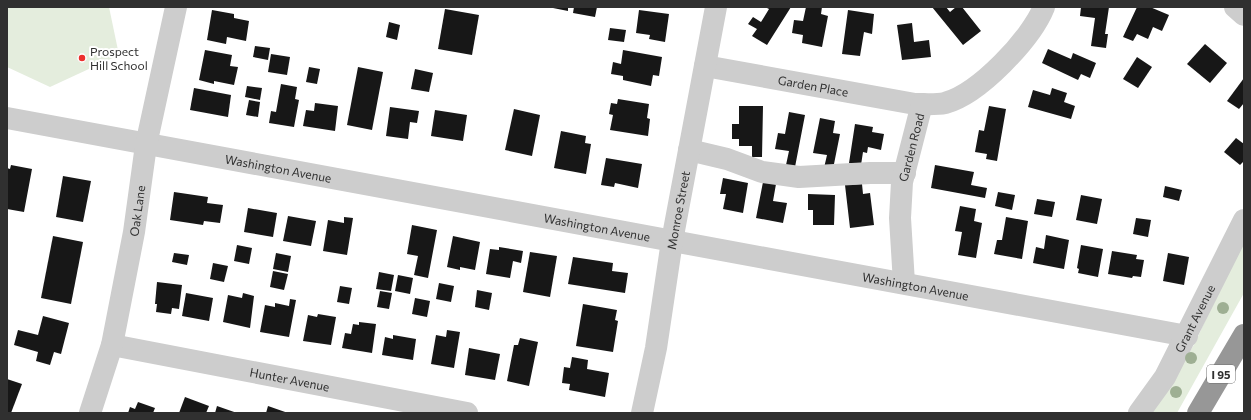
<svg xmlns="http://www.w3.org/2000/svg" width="1251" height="420" viewBox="0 0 1251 420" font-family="Commissioner,sans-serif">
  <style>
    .green { fill: #e4eddd }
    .building { fill: #171717 }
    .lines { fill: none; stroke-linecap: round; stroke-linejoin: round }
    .minor { stroke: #cdcdcd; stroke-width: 22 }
    .highway { stroke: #979797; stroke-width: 22 }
    .tree { fill: #9eaf93 }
    .poi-dot { fill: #ec2f2d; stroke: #fff; stroke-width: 1.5 }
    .labels { text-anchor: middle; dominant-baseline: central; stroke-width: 4; stroke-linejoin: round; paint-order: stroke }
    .shield { fill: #fff; stroke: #6e6e6e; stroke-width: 1 }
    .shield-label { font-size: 11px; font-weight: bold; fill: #303030 }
    .poi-label { font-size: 12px; fill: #303030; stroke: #fff; text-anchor: start }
    .street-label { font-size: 12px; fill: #303030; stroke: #fff }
  </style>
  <rect width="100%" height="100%" fill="#fff"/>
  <g class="green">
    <polygon points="7,7 109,7 119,55 50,87 7,67"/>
    <polygon points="1244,236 1244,293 1177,413 1152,413 1195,343"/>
  </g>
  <g class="building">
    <polygon points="548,7 568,7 568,11"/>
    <polygon points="574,7 597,7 595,17 573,13"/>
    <polygon points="765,7 791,7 767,45 752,36 757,29 748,24 753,17 761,22 769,9"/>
    <polygon points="806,7 822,7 821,14 828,16 822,47 802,43 803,35 792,33 794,20 803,21"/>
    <polygon points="932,7 946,7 950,12 956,7 962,7 981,31 963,45"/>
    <polygon points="1081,7 1109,7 1105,34 1108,34 1106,48 1091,46 1095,18 1080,16"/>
    <polygon points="1137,7 1150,7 1169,15 1162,31 1153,27 1148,39 1137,34 1133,41 1123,37"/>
    <polygon points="445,9 479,15 472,55 438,49"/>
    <polygon points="212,10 234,14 234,18 249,21 246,41 227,37 226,44 207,40"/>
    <polygon points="639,10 669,14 665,42 649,39 650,35 636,33"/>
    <polygon points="848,10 874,14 872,34 864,32 860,56 842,54"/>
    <polygon points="389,22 400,25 397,40 386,37"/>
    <polygon points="912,23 914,42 929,40 931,57 902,60 897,25"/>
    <polygon points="610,28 626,30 624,42 608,40"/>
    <polygon points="1205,44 1227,63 1210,83 1187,64"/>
    <polygon points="255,46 270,48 268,60 253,57"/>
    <polygon points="1048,49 1071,59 1073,53 1096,63 1090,78 1081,74 1078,80 1042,63"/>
    <polygon points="205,50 232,55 230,66 238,67 234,85 214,81 214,84 199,80"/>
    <polygon points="623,50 662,57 659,76 653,75 651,86 623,80 623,76 611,74 613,62 621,64"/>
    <polygon points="271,54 290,57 287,75 268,72"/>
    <polygon points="1137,57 1152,67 1138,88 1123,79"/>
    <polygon points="309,67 320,69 317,84 306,82"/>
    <polygon points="358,67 383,72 372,130 347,125"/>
    <polygon points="415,69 433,73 429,92 411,89"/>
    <polygon points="1244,78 1244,103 1239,109 1227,101"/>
    <polygon points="281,84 297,87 295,99 299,100 294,127 269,123 271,111 276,112"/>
    <polygon points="247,86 262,88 260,100 245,97"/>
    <polygon points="194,88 231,95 228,117 190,110"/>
    <polygon points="1052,88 1067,93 1064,102 1075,106 1071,119 1028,107 1033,90 1050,95"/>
    <polygon points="618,99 649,104 647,118 650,119 648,136 610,130 613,115 609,114 611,103 617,104"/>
    <polygon points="249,100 260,102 258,117 246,115"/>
    <polygon points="315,103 338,106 335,131 303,126 306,110 314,111"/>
    <polygon points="739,106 763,106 762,157 752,157 752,146 739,146 739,139 732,139 732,124 739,124"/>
    <polygon points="989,106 1006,109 997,161 986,159 987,154 975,152 979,130 984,131"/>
    <polygon points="390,107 419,111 417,123 410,122 408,139 386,136"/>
    <polygon points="514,109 540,115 532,156 505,150"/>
    <polygon points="435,110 467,115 463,141 431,136"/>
    <polygon points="789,112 805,115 795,167 786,165 789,151 775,149 778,133 785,134"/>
    <polygon points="820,118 835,121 833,133 840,134 833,169 824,168 827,155 813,153"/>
    <polygon points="855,124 873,127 872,132 884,134 881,150 868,147 867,153 863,152 861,165 849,163"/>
    <polygon points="561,131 586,136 585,143 591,144 586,174 554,168"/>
    <polygon points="1236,138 1244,144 1244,161 1240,165 1224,152"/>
    <polygon points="606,158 642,164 638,188 615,183 614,187 601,185"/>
    <polygon points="11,165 32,169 24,212 7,209 7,168 10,169"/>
    <polygon points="935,165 974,172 971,185 987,188 985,198 931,188"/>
    <polygon points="63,176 91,181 83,222 56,217"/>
    <polygon points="723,178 748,183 743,213 723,209 726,194 720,194"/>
    <polygon points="763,182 776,184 773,201 787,203 783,223 756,218"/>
    <polygon points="862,184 863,194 870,193 874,225 850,228 845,185"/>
    <polygon points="1165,186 1182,190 1179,201 1163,197"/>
    <polygon points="174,192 208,197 207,203 223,205 220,223 204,221 203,225 170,220"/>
    <polygon points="998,192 1015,195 1012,210 995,206"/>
    <polygon points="808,194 835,195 834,225 813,225 813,210 808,210"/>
    <polygon points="1081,195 1102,199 1097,224 1076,220"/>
    <polygon points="1037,199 1055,202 1052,217 1034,214"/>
    <polygon points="960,206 976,209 974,221 982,223 976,258 958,255 962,232 955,231"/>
    <polygon points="248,208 277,213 273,237 244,232"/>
    <polygon points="288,216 316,221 311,246 283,241"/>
    <polygon points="344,217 353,218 347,255 323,251 328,220 344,223"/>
    <polygon points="1006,217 1028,221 1022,259 994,254 997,240 1002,240"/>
    <polygon points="1136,218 1151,220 1148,237 1133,234"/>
    <polygon points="412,225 437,230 428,278 414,275 418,256 407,254"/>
    <polygon points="1046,235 1069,240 1064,269 1033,263 1036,247 1044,249"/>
    <polygon points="53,236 83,242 71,304 41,298"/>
    <polygon points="453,236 480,242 475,270 460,267 460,270 447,267"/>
    <polygon points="237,245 252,248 249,264 234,261"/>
    <polygon points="1081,245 1103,249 1098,277 1078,273 1079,269 1077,268"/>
    <polygon points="499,247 523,251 521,263 513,261 510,278 486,274 490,249 499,250"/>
    <polygon points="1112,251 1137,255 1136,259 1144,260 1141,277 1133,276 1132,278 1108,274"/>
    <polygon points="530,252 557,256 550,297 523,292"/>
    <polygon points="174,253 189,255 187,265 172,262"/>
    <polygon points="276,253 291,256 288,272 273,269"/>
    <polygon points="1168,253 1189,257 1184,285 1163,281"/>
    <polygon points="573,257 613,263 612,271 628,273 625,293 568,284"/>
    <polygon points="213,263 228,266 224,282 210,279"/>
    <polygon points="273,271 288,274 284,290 270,287"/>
    <polygon points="379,272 394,275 391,291 376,289"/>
    <polygon points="398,275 413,278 410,294 395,291"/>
    <polygon points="157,282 182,285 179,309 172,308 171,314 156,312 157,304 155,304"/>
    <polygon points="439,283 454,286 451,302 436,299"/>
    <polygon points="340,286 352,288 349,304 337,302"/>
    <polygon points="477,290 492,293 489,310 475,307"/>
    <polygon points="380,291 392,293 389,309 377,307"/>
    <polygon points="186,293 213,298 209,321 182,316"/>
    <polygon points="243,293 254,296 250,328 223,322 228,295 242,298"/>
    <polygon points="415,298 430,301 427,317 412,314"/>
    <polygon points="290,299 296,300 289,337 260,332 265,305 275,307 275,303 289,306"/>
    <polygon points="583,304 617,310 615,320 618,321 613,352 576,346"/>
    <polygon points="318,314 336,317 331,345 303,341 308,315 317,317"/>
    <polygon points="43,316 69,323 61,354 54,352 50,365 36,361 38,352 14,345 18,330 38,335"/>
    <polygon points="359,322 376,324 372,353 342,348 345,333 351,334 353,324 359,325"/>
    <polygon points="447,330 460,332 454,368 431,364 436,335 446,337"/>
    <polygon points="393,335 416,339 413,360 382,355 385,337 393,339"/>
    <polygon points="520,338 538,342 529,386 507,381 514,345 518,345"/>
    <polygon points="469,348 500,354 495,380 465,375"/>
    <polygon points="572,357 588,360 587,369 609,373 605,397 569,390 570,384 562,383 564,367 570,368"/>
    <polygon points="7,379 22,384 11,413 7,412"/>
    <polygon points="185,397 209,406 206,413 179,413"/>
    <polygon points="138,402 155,408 153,413 128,413 130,407 135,409"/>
    <polygon points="217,406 237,413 215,413"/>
    <polygon points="268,406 288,413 266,413"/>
  </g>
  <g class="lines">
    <g class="minor">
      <polyline points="1235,7 1244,15"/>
      <path id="s1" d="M705,66L915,104C924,104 936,105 945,103C979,94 1031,39 1044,7"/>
      <path id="s2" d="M7,118L1187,336"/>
      <polyline points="689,150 727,159 762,172 799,177 870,173 905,173"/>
      <path id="s3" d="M904,283L900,218L902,182L922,104"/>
      <path id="s4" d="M112,345L467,413"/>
      <path id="s5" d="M90,413L112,345L134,232L146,145L176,7"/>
      <path id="s6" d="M642,413L656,348L672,241L716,7"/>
      <path id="s7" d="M1139,413L1165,377L1244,220"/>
    </g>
    <polyline class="highway" points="1198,413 1244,335"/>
  </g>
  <g class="tree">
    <circle cx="1223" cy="308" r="6"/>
    <circle cx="1191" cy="358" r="6"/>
    <circle cx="1176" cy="392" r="6"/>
  </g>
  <circle class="poi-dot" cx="82" cy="58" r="4"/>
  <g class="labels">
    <rect class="shield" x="1207" y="365" width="28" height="18" rx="3"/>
    <g class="shield-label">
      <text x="1221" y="374">I 95</text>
    </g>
    <g class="poi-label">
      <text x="90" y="51">Prospect<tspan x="90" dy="14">Hill School</tspan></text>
    </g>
    <g class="street-label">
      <text stroke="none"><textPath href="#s1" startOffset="110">Garden Place</textPath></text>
      <text stroke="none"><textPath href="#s3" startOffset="137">Garden Road</textPath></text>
      <text stroke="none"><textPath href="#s2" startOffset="276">Washington Avenue</textPath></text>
      <text stroke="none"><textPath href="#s6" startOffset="206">Monroe Street</textPath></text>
      <text stroke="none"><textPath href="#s5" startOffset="208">Oak Lane</textPath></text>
      <text stroke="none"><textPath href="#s2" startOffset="600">Washington Avenue</textPath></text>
      <text stroke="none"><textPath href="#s2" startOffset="924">Washington Avenue</textPath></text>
      <text stroke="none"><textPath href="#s7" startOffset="110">Grant Avenue</textPath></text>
      <text stroke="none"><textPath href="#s4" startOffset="181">Hunter Avenue</textPath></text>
    </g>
  </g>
  <rect width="1251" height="420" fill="none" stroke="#303030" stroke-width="16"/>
</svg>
